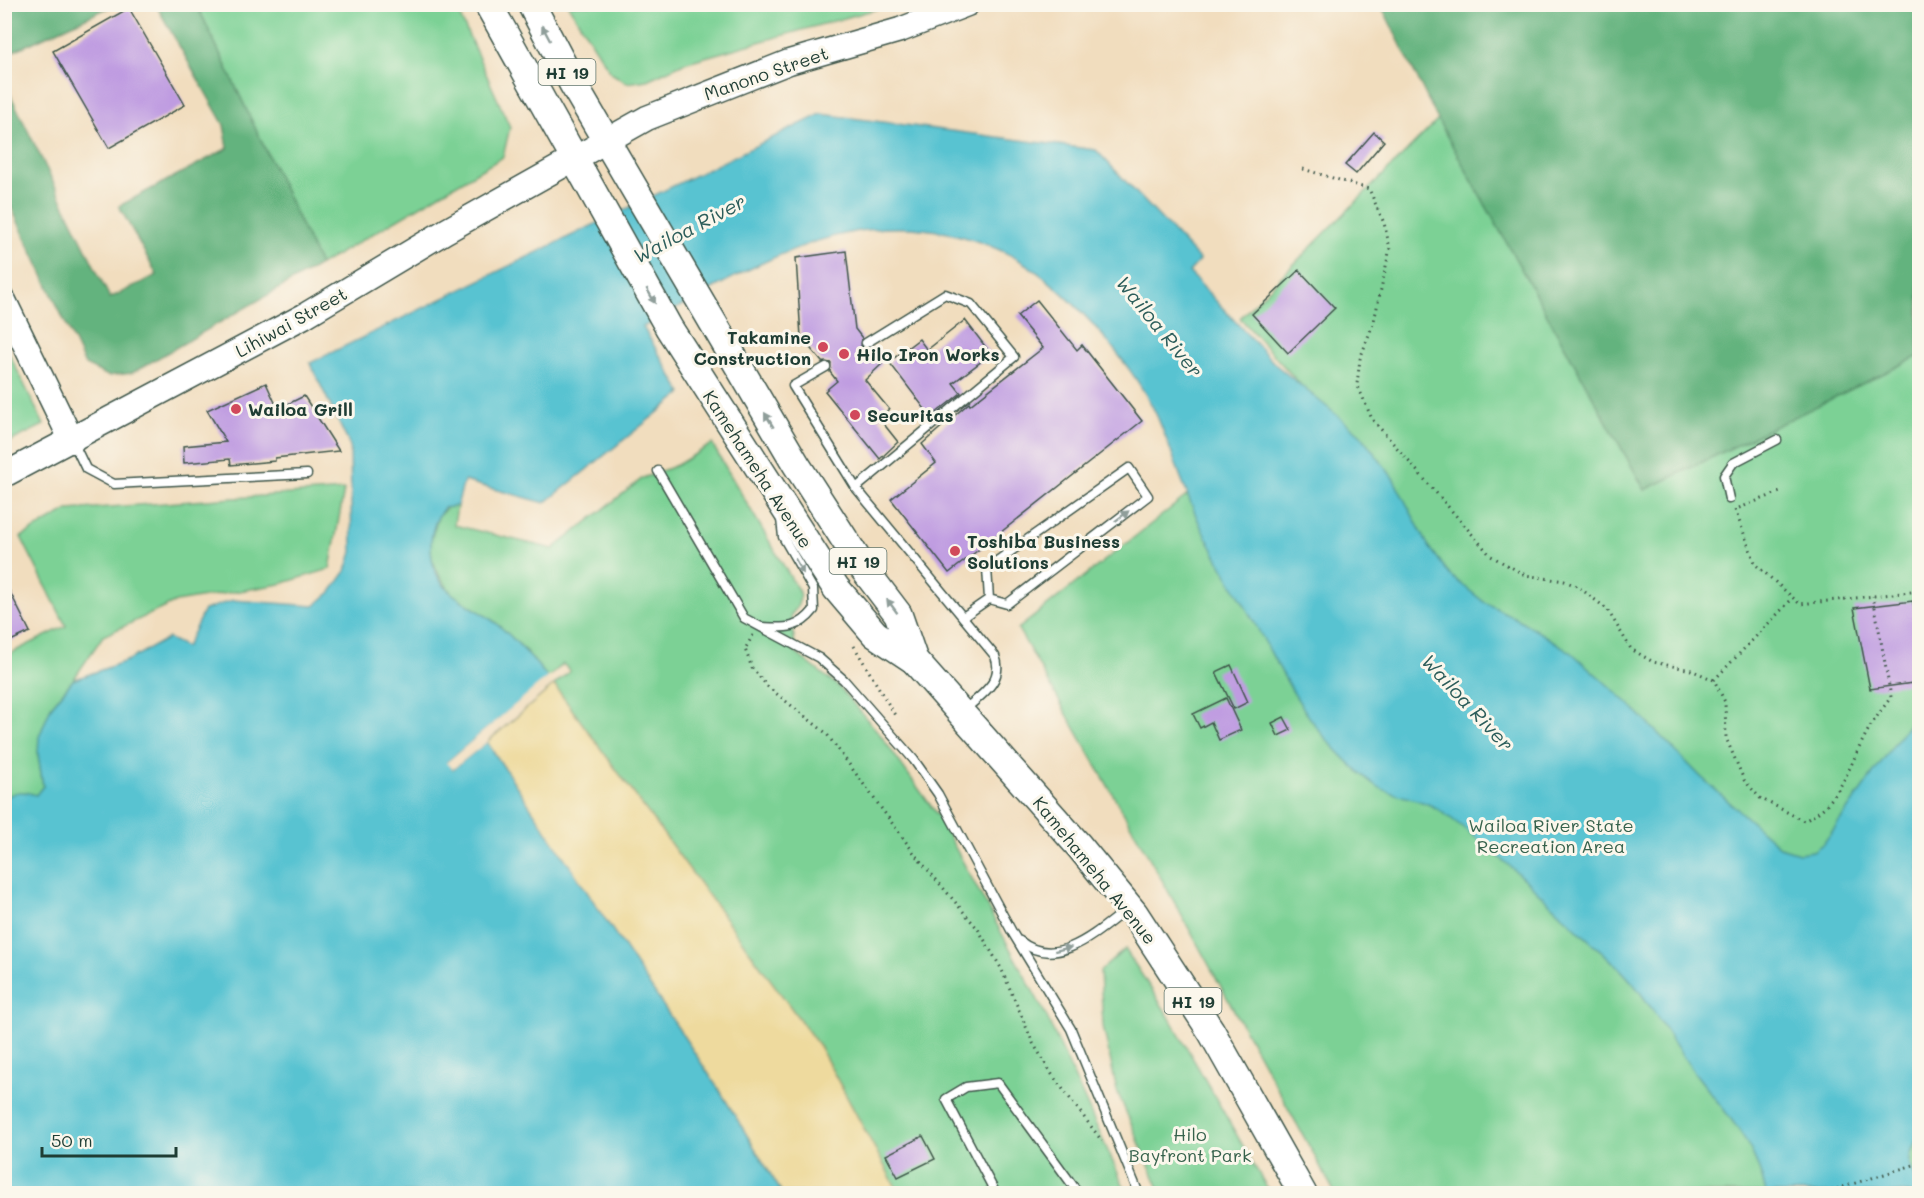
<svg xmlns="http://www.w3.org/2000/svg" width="1924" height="1198" viewBox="0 0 1924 1198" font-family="Mali,sans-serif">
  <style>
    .green { fill: #7bd195; stroke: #4d8764; stroke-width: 1.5 }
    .forest { fill: #64b37e; stroke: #427859; stroke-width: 1.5 }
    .sand { fill: #eeda9e; stroke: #868c69; stroke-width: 1.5 }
    .water { fill: #58c3d1; stroke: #3c8082; stroke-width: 1.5 }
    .pier { fill: #f1ddbe }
    .building { fill: #bf9ce1 }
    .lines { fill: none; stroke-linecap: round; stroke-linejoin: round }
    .lane-casing { stroke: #3e5549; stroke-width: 11 }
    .secondary-casing { stroke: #3e5549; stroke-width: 27 }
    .primary-casing { stroke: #3e5549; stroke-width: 30 }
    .path { stroke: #3e5549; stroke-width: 3; stroke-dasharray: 1.5 4.5; stroke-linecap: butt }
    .lane { stroke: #fff; stroke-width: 8 }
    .secondary { stroke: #fff; stroke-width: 24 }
    .primary { stroke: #fff; stroke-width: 27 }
    .oneway { fill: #8f9e9a }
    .poi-dot { fill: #d1495b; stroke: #fbf7ec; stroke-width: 2 }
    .labels { text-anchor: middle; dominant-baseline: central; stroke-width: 6; stroke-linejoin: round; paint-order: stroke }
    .shield { fill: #fbf7ec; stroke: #61756b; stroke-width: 1.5 }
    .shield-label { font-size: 16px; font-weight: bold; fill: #1f3d34 }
    .street-label { font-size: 18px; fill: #1f3d34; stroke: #fbf7ec }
    .poi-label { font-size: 18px; font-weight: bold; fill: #1f3d34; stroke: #fbf7ec; text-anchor: start }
    .park-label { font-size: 18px; fill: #36624c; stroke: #fbf7ec }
    .water-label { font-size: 20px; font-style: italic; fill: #2d5e5b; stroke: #fbf7ec }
  </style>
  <rect width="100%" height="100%" fill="#fbf7ec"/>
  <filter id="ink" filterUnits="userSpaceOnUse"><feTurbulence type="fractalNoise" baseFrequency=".0167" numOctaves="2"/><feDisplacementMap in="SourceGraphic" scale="12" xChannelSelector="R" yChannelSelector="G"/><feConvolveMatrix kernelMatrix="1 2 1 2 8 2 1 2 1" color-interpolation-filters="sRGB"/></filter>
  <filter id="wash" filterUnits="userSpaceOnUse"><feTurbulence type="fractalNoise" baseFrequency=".008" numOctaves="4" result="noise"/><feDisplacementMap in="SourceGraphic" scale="24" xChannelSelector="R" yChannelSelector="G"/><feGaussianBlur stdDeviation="1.35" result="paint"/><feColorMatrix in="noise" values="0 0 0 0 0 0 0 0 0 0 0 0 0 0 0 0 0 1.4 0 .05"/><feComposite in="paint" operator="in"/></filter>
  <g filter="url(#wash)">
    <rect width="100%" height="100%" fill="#f1ddbe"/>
    <g class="green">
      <polygon points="197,5 455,5 510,127 503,157 320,265"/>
      <polygon points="568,5 891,5 684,63 647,80 627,83 611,73"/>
      <polygon points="1438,120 1645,490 1919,356 1919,1193 1335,1193 1162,880 1018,629 1185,497 1308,393 1240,318"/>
      <polygon points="4,343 44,425 5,444 4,444"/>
      <polygon points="712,444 801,595 797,608 791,615 796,653 838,686 879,733 938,816 1046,1015 1127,1193 899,1193 819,1046 554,685 570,671 563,664 548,678 525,650 495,622 452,594 440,577 432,559 430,543 438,516 450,505 457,506 454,525 553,549 643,478 677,465"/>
      <path d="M344,490L330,569L280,584L176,602L103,636L73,680L51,707L38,754L43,786L36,796C23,791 16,790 5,799V656L66,626L21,537L68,510Z"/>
      <polygon points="1125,949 1168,1015 1270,1193 1161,1193 1117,1091 1103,1026 1100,971"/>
    </g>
    <g class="forest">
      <polygon points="5,4 114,4 114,5 5,55"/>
      <polygon points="156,5 197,5 320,265 132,373 108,376 85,365 5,194 5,84 110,298 157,275 119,206 228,148 224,125"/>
      <polygon points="1381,5 1919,5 1919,356 1645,490 1438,120"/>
    </g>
    <polygon class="sand" points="554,685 819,1046 899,1193 782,1193 720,1091 487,742"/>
    <path class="water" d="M821,114L1096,150L1200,260L1189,272L1276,365L1361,435L1393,478L1428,545L1450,575L1484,602L1521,621L1571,652L1629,704L1701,777L1780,847L1799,853L1813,851L1824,843L1919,709L1920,1134C1898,1171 1918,1165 1919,1193H1766C1754,1138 1724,1112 1692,1069C1671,1041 1654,1008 1631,981C1616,963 1596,947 1578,930C1533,887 1488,843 1436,808C1418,797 1393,797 1375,785C1362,777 1332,746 1322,734C1295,701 1275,659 1254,622C1237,591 1218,561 1202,529C1185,493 1173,453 1157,416C1132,361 1057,275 1002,251C864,189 761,263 643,327L682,393L545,503L464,481L457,506L444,508C424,533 427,575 454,595C468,606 484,613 497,624C516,640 532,658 548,678L447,762L453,769L487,742L720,1091L782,1193H5L4,799C16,790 23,791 36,795L43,786L38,754L39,737L51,707L73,680L129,660L168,638L186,647L204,610L233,600L314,606L331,592L346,571L352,552L350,446L310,363Z"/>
    <polygon class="pier" points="550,675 550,680 451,763 453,765 485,740 489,740 487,742 453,769 446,763"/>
    <g id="blocks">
      <g class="building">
        <polygon points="129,8 185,105 109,148 53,51"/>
        <polygon points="1374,132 1384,141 1356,174 1345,165"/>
        <polygon points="846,251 855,329 862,338 861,347 870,348 882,364 865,380 889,409 879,418 898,442 880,459 825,391 837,381 830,372 831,363 822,362 801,337 796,258"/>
        <polygon points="1299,270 1335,308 1288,353 1252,314"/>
        <polygon points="1037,300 1077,350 1082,345 1142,421 949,573 891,499 936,463 922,444 969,403 970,405 1043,348 1017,316"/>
        <polygon points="965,320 991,354 953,383 961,393 931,417 889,362 919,339 927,350"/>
        <polygon points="266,383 278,409 304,396 339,451 275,458 275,461 231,465 230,459 184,463 183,446 226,442 207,410"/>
        <polygon points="4,580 30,632 4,644"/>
        <polygon points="1913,601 1914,609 1920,608 1920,682 1870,689 1854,608"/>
        <polygon points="1231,665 1248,702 1234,709 1216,672"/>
        <polygon points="1226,698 1241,730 1219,740 1211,722 1200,728 1193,714"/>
        <polygon points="1284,717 1291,730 1278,736 1272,723"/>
        <polygon points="923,1136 935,1159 898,1177 886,1155"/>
      </g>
    </g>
  </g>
  <g filter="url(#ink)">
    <use href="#blocks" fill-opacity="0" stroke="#3e5549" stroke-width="1.5"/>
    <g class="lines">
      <g class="lane-casing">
        <g id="lane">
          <path d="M826,367L793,386L856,488L995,656C1005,681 980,696 963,711"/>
          <polyline points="74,444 86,469 114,484 307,474"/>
          <polyline points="658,471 744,618 819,658 844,680 914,760 938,794 1012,932 1071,1029 1139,1194"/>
          <polyline points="856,488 1014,357 971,304 945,294 866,343"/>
          <polyline points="1729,499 1724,476 1733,463 1777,440"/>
          <polyline points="963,617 989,599 1007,604 1148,496 1129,468 987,568 989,599"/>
          <path d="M762,627C785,628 798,630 814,610L813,589L783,537L781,519"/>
          <path d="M1020,941C1057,971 1098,931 1127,909"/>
          <polyline points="996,1194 946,1099 966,1087 998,1083 1079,1194"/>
        </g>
      </g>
      <g class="secondary-casing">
        <g id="secondary">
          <polyline points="4,301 72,441"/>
          <polyline points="4,475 304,316 446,231 647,118 789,62 900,30 967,4"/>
        </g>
      </g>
      <g class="primary-casing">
        <g id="primary">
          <polyline points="488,4 669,328 836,588 875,634 914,660 1079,846 1134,913 1211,1031 1303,1194"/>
          <polyline points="531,4 573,84 796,464 863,568 898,614 914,660"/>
        </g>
      </g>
      <g class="path">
        <path d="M1303,169L1369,189L1384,223L1390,248L1374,321L1360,359L1357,384L1372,419L1491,556L1525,575L1564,581L1577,586L1607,609L1631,649L1653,662L1691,670L1714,680L1725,702L1726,738L1744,780L1760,798L1804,821C1839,804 1847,771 1863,740C1870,725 1881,711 1891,697L1873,596"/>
        <polyline points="1739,508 1780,492"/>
        <polyline points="1735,510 1756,565 1800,604 1920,591"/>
        <polyline points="753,635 745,649 752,668 768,687 826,733 917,857 978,929 1001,968 1033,1043 1053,1076 1102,1141"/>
        <polyline points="854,646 896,717"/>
        <polyline points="1714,680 1793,598"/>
        <polyline points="1820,1194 1920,1163"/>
      </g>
      <use href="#lane" class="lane"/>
      <use href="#secondary" class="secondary"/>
      <use href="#primary" class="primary"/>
    </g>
    <defs><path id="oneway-solid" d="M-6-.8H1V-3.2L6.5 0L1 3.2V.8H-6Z" transform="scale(1.5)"/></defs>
    <g class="oneway">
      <use href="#oneway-solid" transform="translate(546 33) rotate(-118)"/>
      <use href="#oneway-solid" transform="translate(651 296) rotate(60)"/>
      <use href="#oneway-solid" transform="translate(769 420) rotate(-121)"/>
      <use href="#oneway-solid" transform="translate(1122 516) rotate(-37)"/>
      <use href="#oneway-solid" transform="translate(799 566) rotate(60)"/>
      <use href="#oneway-solid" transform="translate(892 606) rotate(-127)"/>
      <use href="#oneway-solid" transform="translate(1063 949) rotate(-14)"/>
    </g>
  </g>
  <g class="poi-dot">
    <circle cx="823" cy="347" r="6"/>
    <circle cx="844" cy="354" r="6"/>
    <circle cx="236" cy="409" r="6"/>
    <circle cx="855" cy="415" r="6"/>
    <circle cx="955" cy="551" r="6"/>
  </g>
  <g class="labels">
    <g class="shield">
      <rect x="538.5" y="59" width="57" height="26" rx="4.5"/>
      <rect x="829.5" y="548" width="57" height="26" rx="4.5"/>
      <rect x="1164.5" y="988" width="57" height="26" rx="4.5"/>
    </g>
    <g class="shield-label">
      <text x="567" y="72">HI 19</text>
      <text x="858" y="561">HI 19</text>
      <text x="1193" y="1001">HI 19</text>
    </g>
    <g class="street-label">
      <text transform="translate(766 73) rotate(-19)">Manono Street</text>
      <text transform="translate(291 322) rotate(-29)">Lihiwai Street</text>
      <text transform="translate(758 469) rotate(57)">Kamehameha Avenue</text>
      <text transform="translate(1095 870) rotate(51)">Kamehameha Avenue</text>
    </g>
    <g class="poi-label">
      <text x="811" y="337" text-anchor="end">Takamine<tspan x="811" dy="21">Construction</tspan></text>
      <text x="856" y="354">Hilo Iron Works</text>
      <text x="248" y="409">Wailoa Grill</text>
      <text x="867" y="415">Securitas</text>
      <text x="967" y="541">Toshiba Business<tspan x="967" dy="21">Solutions</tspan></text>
    </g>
    <g class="park-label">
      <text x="1551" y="825">Wailoa River State<tspan x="1551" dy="21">Recreation Area</tspan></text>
      <text x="1190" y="1134">Hilo<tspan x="1190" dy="21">Bayfront Park</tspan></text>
    </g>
    <g class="water-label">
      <text transform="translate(689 228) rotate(-28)">Wailoa River</text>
      <text transform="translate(1160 326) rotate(51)">Wailoa River</text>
      <text transform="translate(1468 702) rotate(47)">Wailoa River</text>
    </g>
  </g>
  <rect width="1924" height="1198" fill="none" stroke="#fbf7ec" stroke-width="24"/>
  <path d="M42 1147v9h134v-9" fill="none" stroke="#1f3d34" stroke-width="3"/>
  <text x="51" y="1147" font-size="18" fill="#1f3d34" stroke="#fbf7ec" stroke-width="4.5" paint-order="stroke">50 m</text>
</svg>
